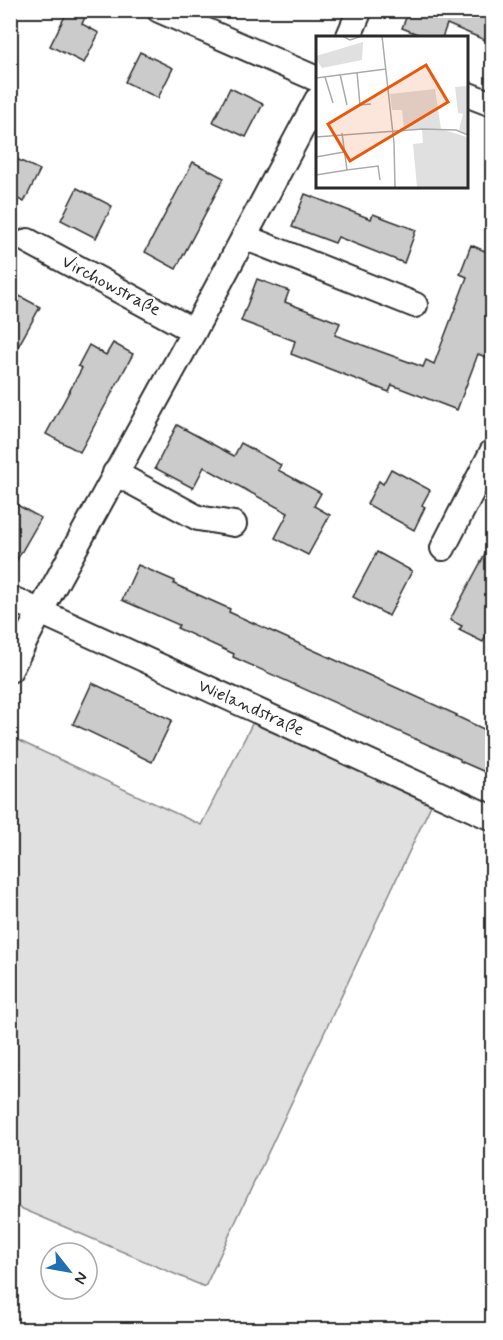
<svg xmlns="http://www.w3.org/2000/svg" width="503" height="1340" viewBox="0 0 503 1340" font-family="Mynerve,sans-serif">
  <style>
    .green { fill: #e0e0e0; stroke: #868686; stroke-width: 1.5 }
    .building { fill: #cbcbcb; stroke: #2b2b2b; stroke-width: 1.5 }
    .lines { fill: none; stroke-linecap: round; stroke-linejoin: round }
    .street-casing { stroke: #2b2b2b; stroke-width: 28 }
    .street { stroke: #fff; stroke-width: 24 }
    .labels { text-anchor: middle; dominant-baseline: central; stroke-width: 4.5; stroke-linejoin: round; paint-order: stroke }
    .street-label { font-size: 18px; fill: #2b2b2b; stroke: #fff }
    .inset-road { fill: none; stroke: #aaa; stroke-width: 1.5 }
    .view { fill: #e8590c; fill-opacity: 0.15; stroke: #e8590c; stroke-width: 3 }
    .inset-edge { fill: none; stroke: #2b2b2b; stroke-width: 3 }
  </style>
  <rect width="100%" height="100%" fill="#fff"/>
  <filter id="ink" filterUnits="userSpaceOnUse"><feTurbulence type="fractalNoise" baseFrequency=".0167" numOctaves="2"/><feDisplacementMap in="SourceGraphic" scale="12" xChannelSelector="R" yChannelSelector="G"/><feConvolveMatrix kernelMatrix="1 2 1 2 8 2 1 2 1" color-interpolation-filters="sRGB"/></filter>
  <g filter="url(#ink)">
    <polygon class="green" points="253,722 431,805 205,1287 11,1204 11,737 201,825"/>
    <g class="building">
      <polygon points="68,10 88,10 82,24 99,33 84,63 50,46"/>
      <polygon points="409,10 492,10 492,43 447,24 442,38 428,38 402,28"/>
      <polygon points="140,52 173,68 158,98 125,82"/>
      <polygon points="230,88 263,104 246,137 213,122"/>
      <polygon points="10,156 40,170 24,202 10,195"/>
      <polygon points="193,162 224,178 176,269 145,252"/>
      <polygon points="77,188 112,206 96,238 61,220"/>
      <polygon points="305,194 371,219 373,214 416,230 404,263 338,237 335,243 292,227"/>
      <polygon points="471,245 492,254 492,345 488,358 478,354 457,410 392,385 389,392 291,354 295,341 241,321 257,279 289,291 285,302 340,323 335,335 423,367 426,360 434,364 467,277 460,274"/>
      <polygon points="10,291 40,307 10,361"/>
      <polygon points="113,343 133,354 80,452 46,434 82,368 78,366 89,345 106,355"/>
      <polygon points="177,425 234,456 241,443 281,465 278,470 321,493 314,506 330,515 308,555 275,538 288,513 204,467 193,488 155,468"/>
      <polygon points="391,469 430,490 422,505 425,507 414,530 367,504 379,481 383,484"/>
      <polygon points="10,501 41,518 10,572"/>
      <polygon points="492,541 492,623 483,642 459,630 462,626 450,620"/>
      <polygon points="377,552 412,571 389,616 353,597"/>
      <polygon points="138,565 175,581 174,584 230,609 229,612 457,715 456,716 492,733 492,775 460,761 460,759 233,657 234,654 177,628 179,625 122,600"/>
      <polygon points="92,683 172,720 152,762 73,724"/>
    </g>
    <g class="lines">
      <g class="street-casing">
        <g id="street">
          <polyline points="159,10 317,79"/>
          <polyline points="348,38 360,10"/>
          <polyline points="466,94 492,104"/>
          <polyline points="244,237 415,305"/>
          <polyline points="28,241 194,331"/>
          <polyline points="115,473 198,518 234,524"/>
          <polyline points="443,548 492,452"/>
          <polyline points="10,598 492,818"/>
          <polyline points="10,670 40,612 194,331 317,100"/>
        </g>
      </g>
      <use href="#street" class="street"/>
    </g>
  </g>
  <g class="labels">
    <g class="street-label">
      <text transform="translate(111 286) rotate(28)">Virchowstraße</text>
      <text transform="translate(251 708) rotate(24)">Wielandstraße</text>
    </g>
  </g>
  <g transform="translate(316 36)">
    <rect width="152" height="152" fill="#fff"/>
    <path d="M47,6L46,24L6,32L0,23V20ZM151,50V98L143,94L147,78L142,77L139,51ZM119,53L125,93L151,101V151H101L97,108L107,107L106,94L88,93L86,74H76L74,58Z" fill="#e0e0e0"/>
    <path class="inset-road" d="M26,0L34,4L46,0M66,0L78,107L79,151M41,36L44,69L55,68M24,38L31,69M9,41L17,67M0,42L70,33M26,97L31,134L62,130L64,144M0,101L107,93L140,94L152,99M0,121L28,116M0,139L31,134"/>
    <path class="view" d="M110,29L132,66L34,125L12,88Z"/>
    <rect width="152" height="152" class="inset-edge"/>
  </g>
  <rect width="503" height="1340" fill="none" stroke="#fff" stroke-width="36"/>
  <rect x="18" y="18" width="467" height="1304" fill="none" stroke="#2b2b2b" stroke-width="2" filter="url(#ink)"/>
  <g transform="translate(69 1271) rotate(121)"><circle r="28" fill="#ffffff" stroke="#aaaaaa" stroke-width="1.5"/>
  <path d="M0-4.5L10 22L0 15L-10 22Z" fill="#1f6fb2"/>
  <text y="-9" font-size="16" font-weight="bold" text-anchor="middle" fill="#2b2b2b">N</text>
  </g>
</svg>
